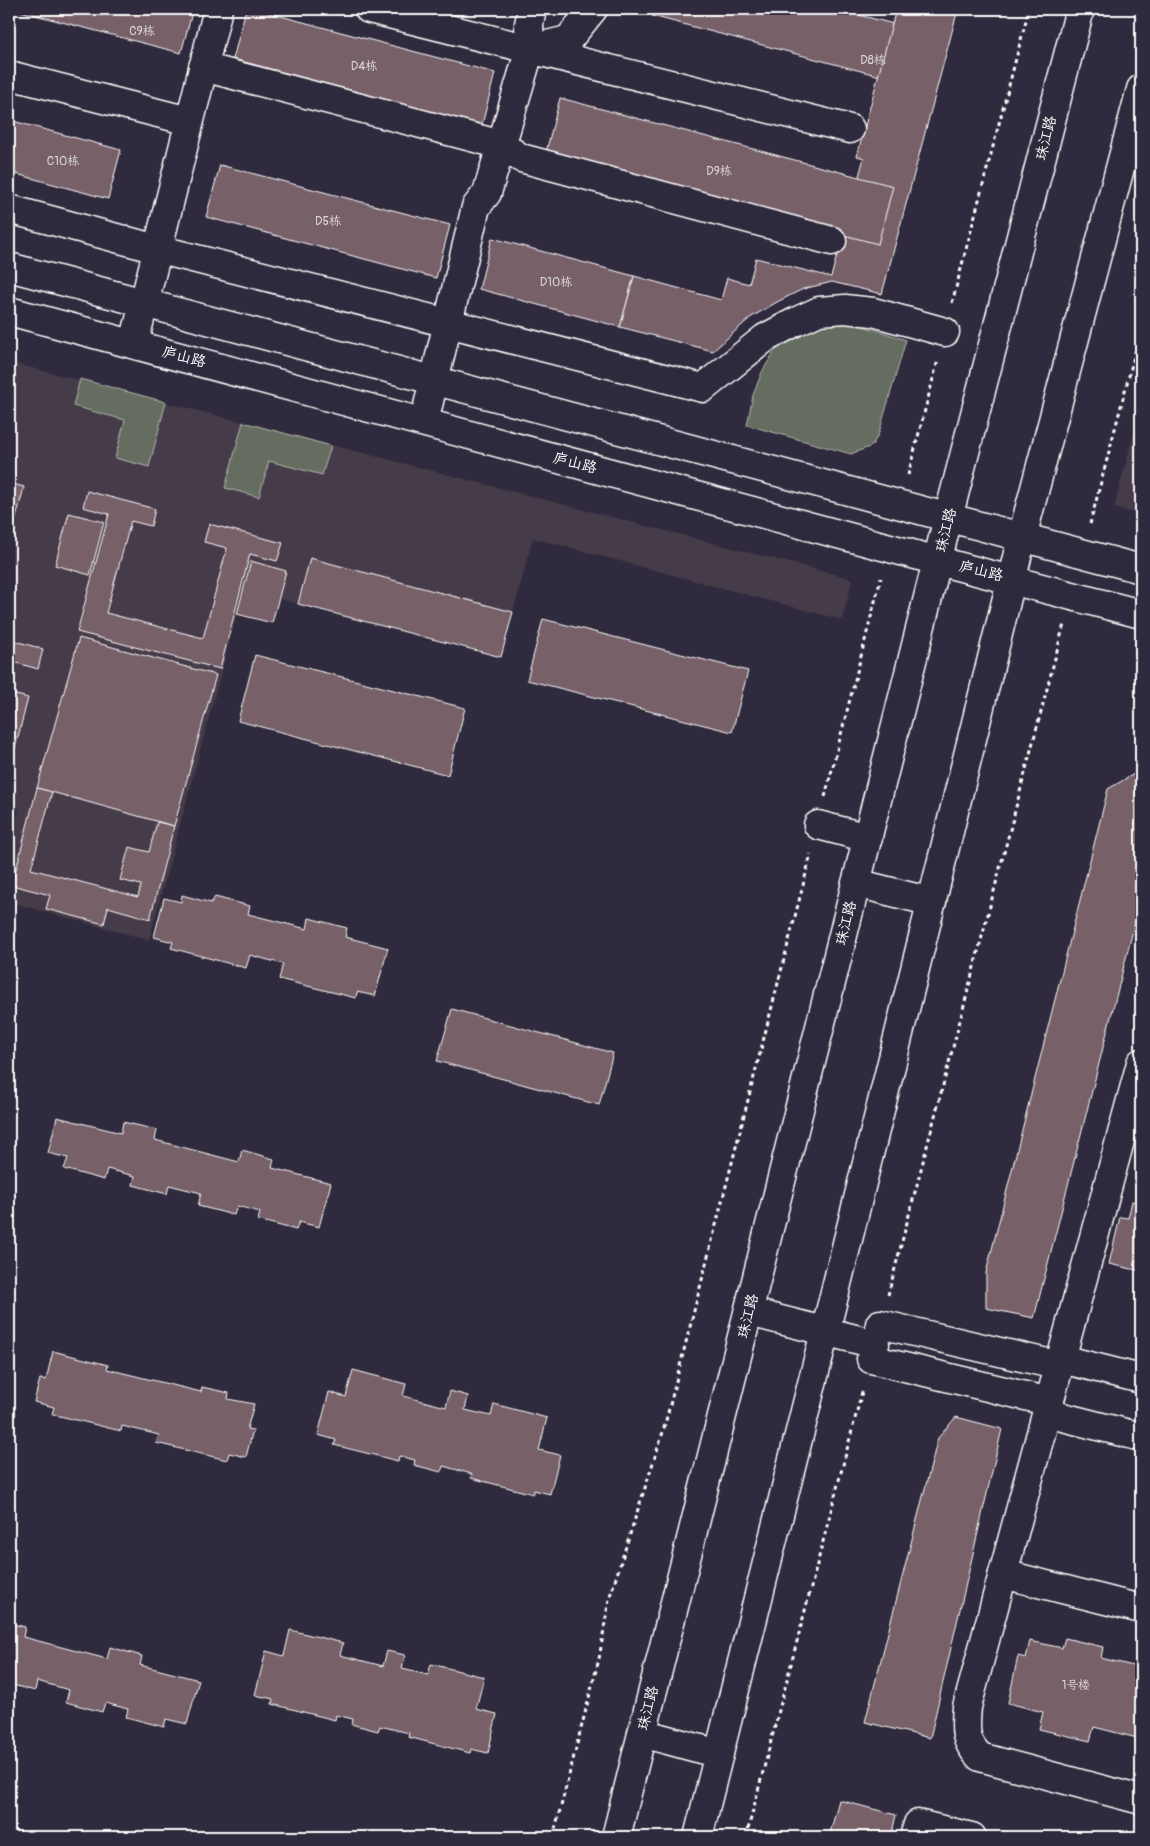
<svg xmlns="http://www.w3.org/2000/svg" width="1150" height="1846" viewBox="0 0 1150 1846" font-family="Pangolin,'LXGW WenKai TC',sans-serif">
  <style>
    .built { fill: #453a4a }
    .green { fill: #656d60; stroke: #b2b6b0 }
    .building { fill: #776068; stroke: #fff }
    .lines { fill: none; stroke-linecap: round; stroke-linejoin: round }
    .minor-casing { stroke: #fff; stroke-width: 31 }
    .path { stroke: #fff; stroke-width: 3; stroke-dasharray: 4 4; stroke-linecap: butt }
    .minor { stroke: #2f2a3d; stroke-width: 28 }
    .labels { text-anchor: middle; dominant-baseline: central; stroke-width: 4.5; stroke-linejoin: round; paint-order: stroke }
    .number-label { font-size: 12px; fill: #ddd7d9 }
    .street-label { font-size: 15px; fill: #fff; stroke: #2f2a3d }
  </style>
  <rect width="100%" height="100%" fill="#2f2a3d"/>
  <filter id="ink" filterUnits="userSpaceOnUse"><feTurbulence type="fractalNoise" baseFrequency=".02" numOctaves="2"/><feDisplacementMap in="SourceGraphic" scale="10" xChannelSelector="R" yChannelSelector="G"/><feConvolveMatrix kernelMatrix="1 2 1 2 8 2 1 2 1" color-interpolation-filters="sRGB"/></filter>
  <g filter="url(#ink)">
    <g class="built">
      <polygon points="9,362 853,579 842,620 533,538 501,657 279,599 272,623 237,614 149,940 9,902 9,845 19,811 9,808"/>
      <polygon points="1141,405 1141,515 1114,508"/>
    </g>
    <g class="green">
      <path d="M820,320C850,321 878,330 906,340L879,433L872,446L851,454L747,425L753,395L762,372L774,352L795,332Z"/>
      <polygon points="80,379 166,402 149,467 115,458 125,420 73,406"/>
      <polygon points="243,422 331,446 322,475 269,461 259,497 225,488"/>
    </g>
    <g class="building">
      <polygon points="12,9 193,9 181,53"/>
      <polygon points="246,9 254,9 495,73 482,125 233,59"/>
      <polygon points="654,9 836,9 932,34 918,86 652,16"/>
      <polygon points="896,9 958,9 882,294 832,282 803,289 777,302 750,318 713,351 620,327 634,276 721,300 727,278 749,284 756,258 831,277 864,158 857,156"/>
      <polygon points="560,98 893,186 878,244 545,156"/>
      <polygon points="9,120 121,150 108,199 9,172"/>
      <polygon points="220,165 450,225 436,278 206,217"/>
      <polygon points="492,238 634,276 620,327 479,289"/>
      <polygon points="9,483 24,487 14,526 9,525"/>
      <polygon points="87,491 155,509 151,526 131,521 106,613 203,638 227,548 204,542 209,524 283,543 277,561 250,554 220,669 77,632 109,514 83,507"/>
      <polygon points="69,513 104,522 90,575 55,565"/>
      <polygon points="310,558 513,612 501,657 298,604"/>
      <polygon points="251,561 286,571 272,623 237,614"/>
      <polygon points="543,619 748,671 732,732 527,680"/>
      <polygon points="79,638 216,675 174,826 37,788"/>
      <polygon points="15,641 43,649 38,669 10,661"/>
      <polygon points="255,655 465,708 448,775 238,721"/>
      <polygon points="9,693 28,698 13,756 9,755"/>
      <polygon points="1141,770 1141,899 1034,1318 986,1308 986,1273 1108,789"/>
      <polygon points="37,788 52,792 31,869 138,897 141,885 120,880 129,847 149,852 157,822 174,826 150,919 108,907 104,924 46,909 50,895 12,885"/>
      <polygon points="182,895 211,903 215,897 250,906 248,914 307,929 309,918 347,928 345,937 388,948 375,996 357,992 356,998 279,979 283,964 250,955 246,968 171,948 173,942 154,937 164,898 181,902"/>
      <polygon points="452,1009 613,1053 599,1105 437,1061"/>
      <polygon points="57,1117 121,1133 123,1122 157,1130 155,1140 239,1162 242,1150 274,1159 272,1168 331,1183 319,1227 299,1222 296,1230 258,1220 260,1212 237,1206 234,1215 198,1206 201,1193 169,1185 167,1194 133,1185 135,1176 107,1169 104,1180 64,1169 68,1158 48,1153"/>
      <polygon points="1132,1201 1141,1203 1141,1271 1109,1264 1120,1217 1128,1218"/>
      <polygon points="53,1351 108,1365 107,1369 201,1392 202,1387 229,1393 228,1399 254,1404 247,1429 253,1430 246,1457 229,1453 227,1460 156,1443 159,1435 122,1426 121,1431 52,1414 54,1407 34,1402 40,1379 46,1380"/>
      <polygon points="353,1370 406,1384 403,1396 446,1407 450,1391 468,1396 465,1410 491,1416 494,1404 547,1418 539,1450 560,1455 550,1494 534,1490 533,1494 471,1478 472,1474 443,1466 441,1472 414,1465 415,1460 399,1456 398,1461 334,1445 336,1440 318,1435 329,1392 346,1397"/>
      <polygon points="956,1417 1002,1429 930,1738 865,1722 938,1438"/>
      <polygon points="9,1623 25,1627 23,1637 107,1659 110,1647 142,1656 140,1665 199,1680 187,1724 166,1719 164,1727 126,1717 128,1709 105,1703 102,1712 66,1702 69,1690 37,1681 35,1691 9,1684"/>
      <polygon points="290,1630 343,1643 340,1655 383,1666 387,1651 405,1655 402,1669 428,1675 431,1664 484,1677 476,1709 497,1714 488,1753 471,1749 470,1753 408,1737 409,1733 380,1726 378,1731 351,1724 353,1719 336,1715 335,1720 272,1704 273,1699 255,1695 266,1651 284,1656"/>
      <polygon points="1065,1638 1103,1647 1101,1658 1141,1668 1141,1739 1094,1727 1090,1741 1039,1729 1043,1712 1008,1703 1018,1656 1026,1658 1030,1641 1062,1648"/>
      <polygon points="839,1800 896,1815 891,1837 829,1837"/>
    </g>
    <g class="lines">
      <g class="minor-casing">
        <g id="minor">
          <polyline points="369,9 850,129"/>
          <polyline points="534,48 568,40 593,9"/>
          <polyline points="203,67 502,145 521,158 832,241"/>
          <polyline points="9,75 189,121"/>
          <polyline points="9,209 157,249 703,388 765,338 795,322 819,311 845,309 873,312 945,332"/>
          <path d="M9,267C387,366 764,468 1141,569"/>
          <polyline points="9,311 938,561 1141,614"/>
          <polyline points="134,343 218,9"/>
          <polyline points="424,422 476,207 487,193 530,49 529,24 532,9"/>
          <polyline points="818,825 868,838"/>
          <polyline points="856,883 932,902"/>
          <path d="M1141,1063L967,1707C965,1729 964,1741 980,1757L1141,1800"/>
          <polyline points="749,1312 875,1344"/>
          <polyline points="880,1324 1060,1366"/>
          <polyline points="871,1359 1050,1402"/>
          <polyline points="1062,1359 1141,1379"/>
          <polyline points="1047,1413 1141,1437"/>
          <polyline points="1003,1574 1141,1609"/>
          <polyline points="642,1733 719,1754"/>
          <polyline points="616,1837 948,518 1080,9"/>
          <polyline points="698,1837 833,1300 1022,537 1141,89"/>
          <polyline points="914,1837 918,1824 972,1837"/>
        </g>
      </g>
      <g class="path">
        <polyline points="952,303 1029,9"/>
        <polyline points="908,475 938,360"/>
        <polyline points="1090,524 1141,330"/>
        <polyline points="825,797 881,578"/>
        <polyline points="888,1295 1064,624"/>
        <polyline points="553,1837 599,1659 609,1599 663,1432 811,854"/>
        <polyline points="746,1837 863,1388"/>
      </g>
      <use href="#minor" class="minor"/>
    </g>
  </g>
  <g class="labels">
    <g class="number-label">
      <text x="142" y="31">C9栋</text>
      <text x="873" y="60">D8栋</text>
      <text x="364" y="66">D4栋</text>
      <text x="63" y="161">C10栋</text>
      <text x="719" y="171">D9栋</text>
      <text x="328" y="221">D5栋</text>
      <text x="556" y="282">D10栋</text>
      <text x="1076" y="1685">1号楼</text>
    </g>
    <g class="street-label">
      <text transform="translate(1046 138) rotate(-76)">珠江路</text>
      <text transform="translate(184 357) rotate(15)">庐山路</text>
      <text transform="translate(575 463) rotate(15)">庐山路</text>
      <text transform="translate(946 530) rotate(-76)">珠江路</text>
      <text transform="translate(981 571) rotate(14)">庐山路</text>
      <text transform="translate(846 923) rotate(-76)">珠江路</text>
      <text transform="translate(748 1316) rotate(-76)">珠江路</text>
      <text transform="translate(648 1708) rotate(-76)">珠江路</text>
    </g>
  </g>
  <rect width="1150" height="1846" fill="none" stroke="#2f2a3d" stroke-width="30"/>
  <rect x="15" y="15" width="1120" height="1816" fill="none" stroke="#fff" stroke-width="2" filter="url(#ink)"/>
</svg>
